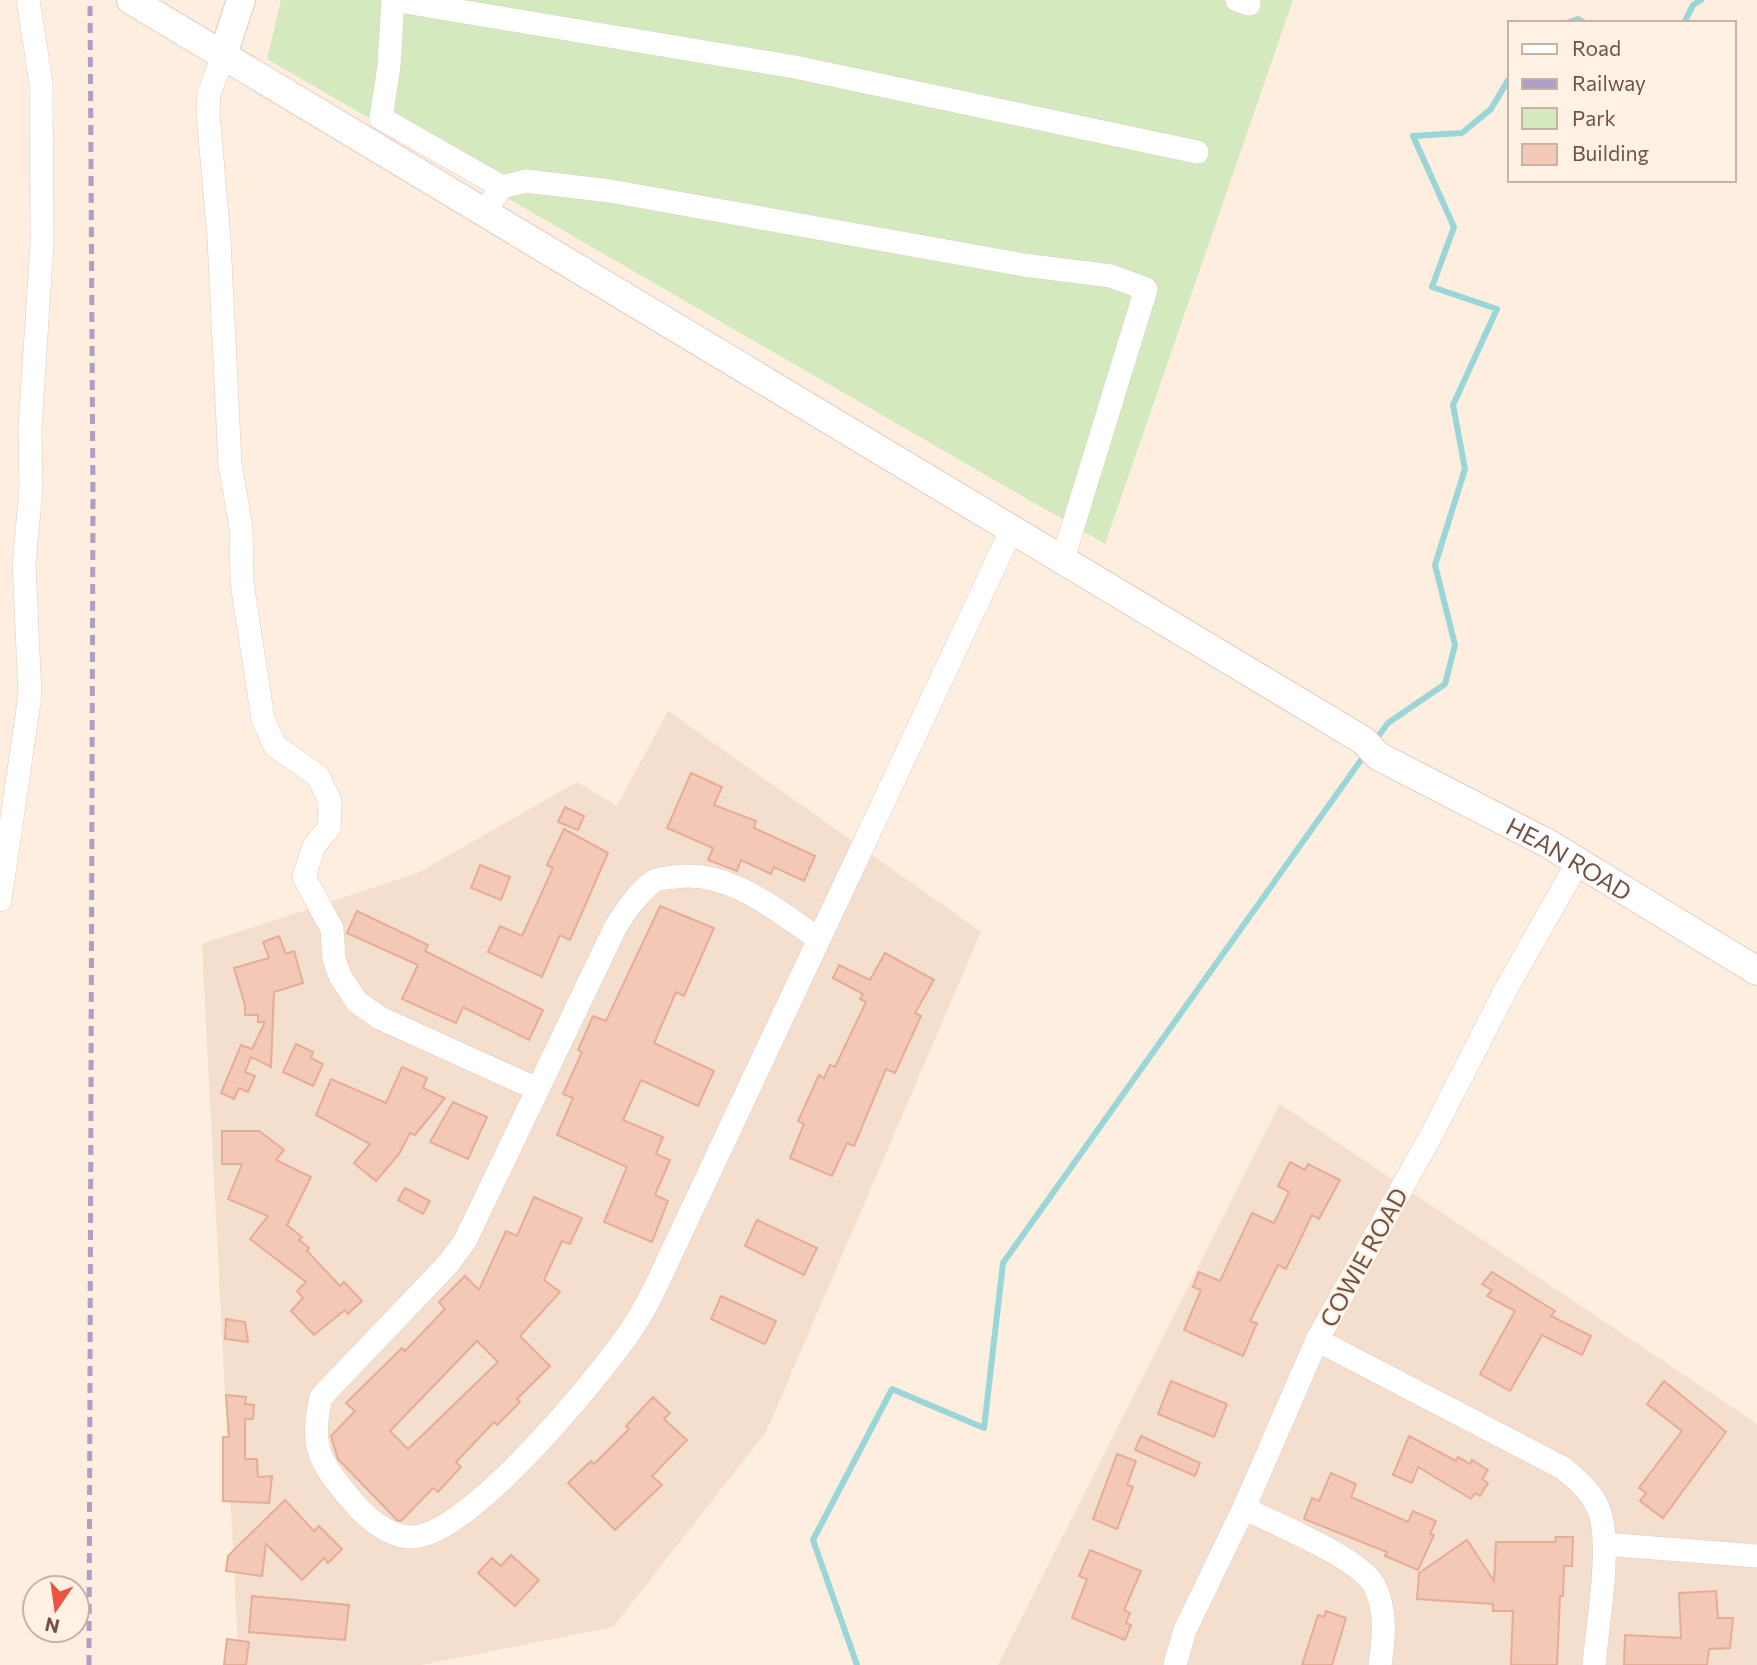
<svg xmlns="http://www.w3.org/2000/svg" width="1757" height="1665" viewBox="0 0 1757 1665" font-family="Commissioner,sans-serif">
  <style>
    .residential { fill: #f4decd }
    .green { fill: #d4eabe }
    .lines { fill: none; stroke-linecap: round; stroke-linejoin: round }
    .stream { stroke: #9ad5d8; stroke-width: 6 }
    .building { fill: #f3c8b6; stroke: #e5ac96; stroke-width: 2; fill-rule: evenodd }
    .minor-casing { stroke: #e2cbbe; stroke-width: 24 }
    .tertiary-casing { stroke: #e2cbbe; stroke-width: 30 }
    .minor { stroke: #fff; stroke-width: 23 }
    .tertiary { stroke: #fff; stroke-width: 28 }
    .rail { stroke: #af9fc5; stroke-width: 5; stroke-dasharray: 10 7; stroke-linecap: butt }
    .labels { text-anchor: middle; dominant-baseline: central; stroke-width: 5; stroke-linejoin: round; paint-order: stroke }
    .street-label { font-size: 24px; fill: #735246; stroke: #fff2e5 }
  </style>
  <rect width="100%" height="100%" fill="#fdeedf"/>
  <g class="residential">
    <polygon points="668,711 981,932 766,1432 613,1627 421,1665 239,1665 202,944 418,873 577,782 617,806"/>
    <polygon points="1280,1104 1757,1424 1757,1665 998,1665"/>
  </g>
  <polygon class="green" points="281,0 1293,0 1105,544 267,59"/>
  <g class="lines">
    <g class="stream">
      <polyline points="1566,23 1578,19 1585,23"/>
      <polyline points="1684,23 1693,5 1701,0"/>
      <polyline points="1375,741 1388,723 1445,684 1455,645 1435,565 1465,469 1453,405 1497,309 1432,287 1454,227 1413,136 1462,133 1491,109 1510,77"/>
      <polyline points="857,1665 813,1540 892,1389 984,1428 1003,1263 1366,753"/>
    </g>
  </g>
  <g class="building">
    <polygon points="691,773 722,787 714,805 756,821 754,828 815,856 804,881 774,867 771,874 741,860 737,871 708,860 713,848 667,828"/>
    <polygon points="565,807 584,816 578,830 558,822"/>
    <polygon points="564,829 608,853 570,940 560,935 542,977 488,952 500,926 522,936 553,868 547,865"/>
    <polygon points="480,865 510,877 501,900 471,888"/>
    <polygon points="660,906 714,928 684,996 676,992 654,1043 714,1071 698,1106 641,1080 623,1120 663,1137 656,1154 670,1160 655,1195 668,1201 652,1242 604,1222 627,1167 557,1135 573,1098 563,1094 582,1052 578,1050 593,1016 606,1021"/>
    <polygon points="357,911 428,945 425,951 543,1010 529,1040 463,1007 456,1023 402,999 418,965 347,933"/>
    <polygon points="279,936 286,954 294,951 303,983 274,992 271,1067 251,1057 245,1072 255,1076 248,1092 239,1088 234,1099 221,1093 241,1045 252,1049 265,1022 258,1022 258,1015 245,1015 245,1005 234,968 269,958 263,942"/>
    <polygon points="885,953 934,980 915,1013 921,1016 895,1073 886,1069 854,1146 847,1143 832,1176 790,1158 804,1124 798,1121 819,1075 824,1078 830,1065 835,1067 866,1002 860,999 863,994 833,978 839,965 870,980"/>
    <polygon points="296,1044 313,1052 311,1058 323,1064 313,1086 283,1072"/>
    <polygon points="402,1067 427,1078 423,1088 445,1098 415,1135 410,1133 399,1154 376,1181 354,1163 370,1144 316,1115 331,1079 386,1103"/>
    <polygon points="453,1102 487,1117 468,1159 430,1142"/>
    <polygon points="222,1131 259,1131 284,1150 276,1160 311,1177 287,1225 302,1237 299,1240 309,1248 307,1251 340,1286 344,1282 362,1301 348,1314 345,1310 314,1335 291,1311 303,1298 297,1291 306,1282 250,1239 268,1216 228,1199 242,1164 222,1164"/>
    <polygon points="1290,1162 1305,1170 1308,1164 1340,1180 1319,1219 1312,1215 1286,1269 1278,1265 1250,1321 1257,1323 1243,1356 1184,1330 1201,1290 1193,1287 1199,1272 1220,1281 1252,1213 1274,1223 1289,1192 1278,1186"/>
    <polygon points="405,1188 430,1201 423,1214 398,1200"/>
    <path d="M534,1197L582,1218L570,1244L562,1241L544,1280L560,1292L520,1336L550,1366L517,1399L520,1402L497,1425L494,1422L456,1462L461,1467L438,1492L433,1488L401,1521L397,1520L338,1459L331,1436L355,1411L346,1403L402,1348L405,1351L445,1309L439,1302L465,1276L479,1290L506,1231L517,1236ZM477,1341L498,1362L408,1449L390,1431Z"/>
    <polygon points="757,1220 817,1248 804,1275 745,1246"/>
    <polygon points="1492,1272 1555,1311 1551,1316 1591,1336 1582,1355 1542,1335 1510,1391 1480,1374 1515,1311 1487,1296 1492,1290 1482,1284"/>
    <polygon points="721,1296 776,1321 765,1344 711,1319"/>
    <polygon points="226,1319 245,1322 248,1342 225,1339"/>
    <polygon points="1171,1381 1227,1404 1214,1437 1158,1414"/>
    <polygon points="1664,1381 1726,1432 1663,1518 1640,1501 1646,1493 1639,1488 1682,1431 1647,1404"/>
    <polygon points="226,1395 246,1397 245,1404 254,1405 253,1419 245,1419 245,1459 257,1459 258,1477 272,1476 269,1503 223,1501 223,1437 229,1437"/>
    <polygon points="653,1397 670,1413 664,1419 687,1440 652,1476 662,1485 615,1530 568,1483 591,1461 594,1464 629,1429 626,1426"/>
    <polygon points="1141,1436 1200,1463 1195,1476 1135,1450"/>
    <polygon points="1409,1436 1456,1461 1458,1457 1470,1464 1472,1460 1488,1470 1482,1479 1488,1483 1480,1496 1475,1493 1471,1499 1418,1467 1412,1483 1393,1475"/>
    <polygon points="1117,1454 1136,1461 1127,1485 1133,1487 1117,1529 1093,1519"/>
    <polygon points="1331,1473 1356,1484 1351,1497 1408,1522 1413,1511 1436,1521 1430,1534 1434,1535 1418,1570 1385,1556 1387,1552 1304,1519 1312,1498 1319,1501"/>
    <polygon points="285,1500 314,1531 319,1526 342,1549 328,1563 324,1558 302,1580 266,1544 262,1576 226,1571 228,1556"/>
    <polygon points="1556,1537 1573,1537 1572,1566 1564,1566 1563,1596 1560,1596 1557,1665 1511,1665 1513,1611 1493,1611 1493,1604 1417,1599 1419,1573 1467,1540 1494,1581 1496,1542 1555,1542"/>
    <polygon points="1090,1550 1141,1571 1124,1610 1130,1613 1126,1623 1131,1625 1125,1640 1072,1618 1087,1579 1079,1576"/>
    <polygon points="511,1555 539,1580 515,1606 478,1573 492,1558 501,1566"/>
    <polygon points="1716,1591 1718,1618 1733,1618 1730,1648 1709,1649 1707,1665 1624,1665 1625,1635 1681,1638 1679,1593"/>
    <polygon points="252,1596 349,1605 345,1640 249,1632"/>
    <polygon points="1326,1611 1346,1618 1332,1665 1302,1665 1318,1615 1324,1617"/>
    <polygon points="227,1639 249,1642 246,1665 224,1665"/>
  </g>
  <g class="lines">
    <g class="minor-casing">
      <g id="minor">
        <polyline points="1237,0 1249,4"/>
        <polyline points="223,55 209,94 208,113 219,239 230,464 241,528 242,583 263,719 275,746 318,776 330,801 329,828 314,846 304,877 332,929 334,959 340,976 357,1002 380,1018 537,1089"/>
        <polyline points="502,187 381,118 389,66 393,0 795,67 1197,152"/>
        <polyline points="484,212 502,187 526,181 610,191 1024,265 1111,276 1146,289 1062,562"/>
        <polyline points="0,900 30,695 24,564 31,489 30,427 42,244 41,83 28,0"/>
        <path d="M819,939C777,911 729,869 675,877C668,878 660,878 654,881C638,893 627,909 616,926L465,1241L448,1264L321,1397C310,1444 318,1461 349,1497C363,1515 385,1535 409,1537C464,1542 595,1381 627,1336C637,1322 646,1306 654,1290L1011,531"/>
        <path d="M1317,1340L1563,1468C1577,1480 1591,1491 1598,1508C1613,1541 1597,1627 1594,1665"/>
        <path d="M1244,1508C1275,1524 1358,1557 1374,1585C1387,1610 1384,1639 1380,1665"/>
        <polyline points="1604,1544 1757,1556"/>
        <polyline points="1175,1665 1185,1630 1244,1508 1317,1340 1433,1132 1505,991 1578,862"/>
      </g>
    </g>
    <g class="tertiary-casing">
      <g id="tertiary">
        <path id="s1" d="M131,0L1364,741L1378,756L1547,843L1757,971"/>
        <polyline points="223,55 241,0"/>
      </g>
    </g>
    <use href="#minor" class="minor"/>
    <use href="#tertiary" class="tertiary"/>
    <polyline class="rail" points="89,1665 93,502 90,0"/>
  </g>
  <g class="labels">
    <g class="street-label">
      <text stroke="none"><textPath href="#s1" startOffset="1676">HEAN ROAD</textPath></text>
      <text transform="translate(1363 1257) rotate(-61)">COWIE ROAD</text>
    </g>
  </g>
  <rect x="1508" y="21" width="228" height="161" fill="#fff2e5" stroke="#c7b2a5" stroke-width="2"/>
  <rect x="1522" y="44" width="35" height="10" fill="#ffffff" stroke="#c7b2a5" stroke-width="2"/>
  <text x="1572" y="56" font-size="21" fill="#735246">Road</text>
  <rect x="1522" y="79" width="35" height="10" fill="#af9fc5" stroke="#c7b2a5" stroke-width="2"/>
  <text x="1572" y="91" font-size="21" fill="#735246">Railway</text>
  <rect x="1522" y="108" width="35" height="21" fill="#d4eabe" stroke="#c7b2a5" stroke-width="2"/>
  <text x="1572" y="126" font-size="21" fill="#735246">Park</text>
  <rect x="1522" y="144" width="35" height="21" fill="#f3c8b6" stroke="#c7b2a5" stroke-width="2"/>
  <text x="1572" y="161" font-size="21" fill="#735246">Building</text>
  <g transform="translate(56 1609) rotate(193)"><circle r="33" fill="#fff2e5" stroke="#c7b2a5" stroke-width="2"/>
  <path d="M0-5L12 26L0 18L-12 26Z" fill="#ea5440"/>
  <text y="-10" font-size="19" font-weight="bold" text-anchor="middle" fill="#735246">N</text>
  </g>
</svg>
